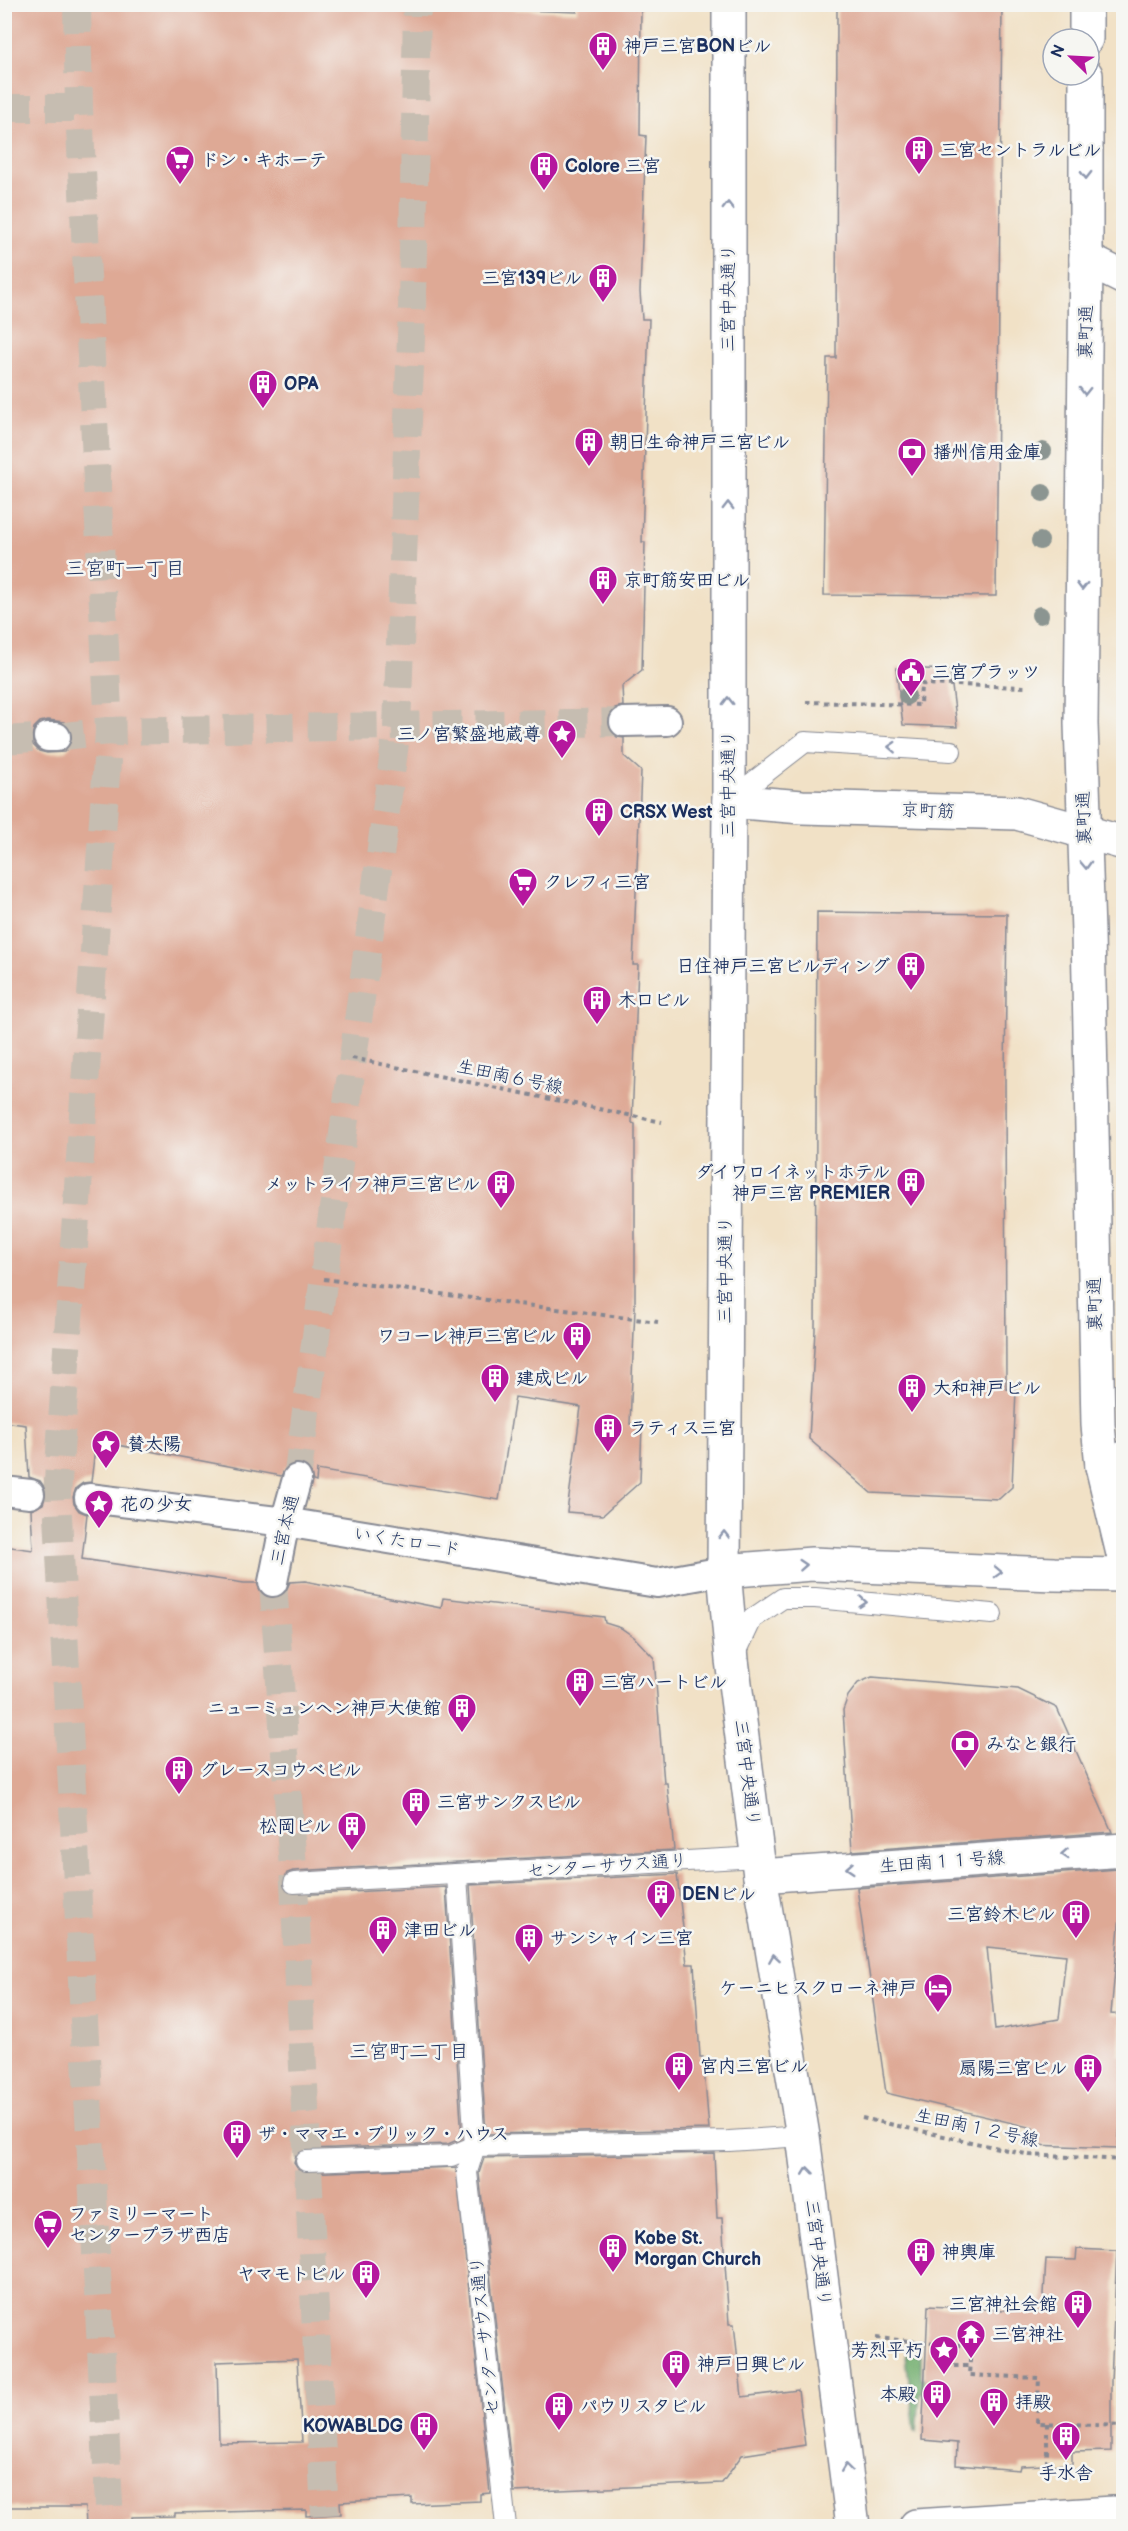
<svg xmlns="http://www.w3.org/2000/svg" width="1128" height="2531" viewBox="0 0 1128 2531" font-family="'Balsamiq Sans','Klee One',sans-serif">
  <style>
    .forest { fill: #72ae6e; stroke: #466e66; stroke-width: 1.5 }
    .building { fill: #dea995; fill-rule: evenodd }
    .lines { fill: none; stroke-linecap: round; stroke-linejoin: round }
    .pedestrian-tunnel { stroke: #c6bdb1; stroke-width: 28; stroke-dasharray: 28 14; stroke-linecap: butt }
    .service-casing { stroke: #868892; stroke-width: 22 }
    .pedestrian-casing { stroke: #868892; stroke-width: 32 }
    .minor-casing { stroke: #868892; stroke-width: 36 }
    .tertiary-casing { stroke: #868892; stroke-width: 36 }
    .path { stroke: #868892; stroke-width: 4; stroke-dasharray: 4.5 4.5; stroke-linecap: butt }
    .service { stroke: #fff; stroke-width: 20 }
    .pedestrian { stroke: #fff; stroke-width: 28 }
    .minor { stroke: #fff; stroke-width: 33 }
    .tertiary { stroke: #fff; stroke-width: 33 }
    .tree { fill: #8b9591 }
    .oneway { stroke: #8d97ae }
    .labels { text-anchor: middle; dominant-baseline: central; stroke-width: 5; stroke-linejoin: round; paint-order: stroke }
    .poi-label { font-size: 18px; font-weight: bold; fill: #1b2f5e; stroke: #f6f6f2; text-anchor: start }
    .street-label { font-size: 18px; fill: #1b2f5e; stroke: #f6f6f2 }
    .neighbourhood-label { font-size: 20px; fill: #1b2f5e; stroke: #f6f6f2 }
  </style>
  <rect width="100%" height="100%" fill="#f6f6f2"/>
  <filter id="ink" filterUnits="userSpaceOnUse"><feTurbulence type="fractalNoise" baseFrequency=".0167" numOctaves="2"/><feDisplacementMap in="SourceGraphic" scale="12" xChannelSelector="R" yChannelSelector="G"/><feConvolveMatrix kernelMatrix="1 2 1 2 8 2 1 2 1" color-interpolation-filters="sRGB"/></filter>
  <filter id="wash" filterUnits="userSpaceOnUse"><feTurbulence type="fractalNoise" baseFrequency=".008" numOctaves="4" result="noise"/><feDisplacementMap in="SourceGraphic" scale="24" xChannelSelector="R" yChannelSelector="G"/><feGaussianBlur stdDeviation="1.35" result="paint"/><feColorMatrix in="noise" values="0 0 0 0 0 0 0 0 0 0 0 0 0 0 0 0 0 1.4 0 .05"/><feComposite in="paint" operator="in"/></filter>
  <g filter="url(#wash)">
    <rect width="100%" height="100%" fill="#f1e1c6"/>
    <polygon class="forest" points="908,2353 921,2356 921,2378 957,2381 956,2395 920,2393 917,2432 915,2431 906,2355"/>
    <g id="blocks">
      <g class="building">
        <path d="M4,4H433V7L577,12V4H641L640,135L646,136L640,292L642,319H649L642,542H645L642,670L622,686L623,706L615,708L610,714L608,722L610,731L617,737L624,738V756L641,771L633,965H638L632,1123L635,1124V1308L630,1424L642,1425L640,1482L603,1515L567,1512L581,1407L515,1397L499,1500L317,1470L316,1482L313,1481L309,1468L301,1463H292L286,1467L281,1476L96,1441L91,1482L83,1483L76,1488L73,1497L74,1504L79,1511L87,1514L82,1559L244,1583H257L262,1594L270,1598H278L285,1593L290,1582L305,1581L441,1608L443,1598L604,1617L605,1623L621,1628L634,1637L654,1658L664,1783H667L674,1850L293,1871L287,1873L282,1883L284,1890L295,1895L446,1887L462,2138L448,2144L306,2149L296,2155L294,2162L300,2171L306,2173L456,2167L490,2493L480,2494V2501L412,2504V2498L340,2502L341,2514L306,2516V2510L175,2513V2516L132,2517V2523L86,2525L85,2507H4V1546L33,1550L31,1510L43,1504L46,1495L45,1488L40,1481L29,1477L26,1425L4,1422ZM48,720L64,722L71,729L72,736L71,745L64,752L47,753L39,751L33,745L32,736L34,728L40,722ZM297,2359L302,2442L219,2443L217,2362Z"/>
        <polygon points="837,4 1002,4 996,596 824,595 827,358 836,358"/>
        <polygon points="896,668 950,670 957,727 903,725"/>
        <polygon points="817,912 1007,914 1005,1075 1006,1389 1016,1390 1012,1487 999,1499 871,1493 809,1439 815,1330"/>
        <polygon points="872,1677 1018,1689 1057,1708 1112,1832 852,1851 843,1710 848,1696 858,1683"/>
        <path d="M1119,1869L1120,1915L1111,2014L1122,2015L1118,2055H1124V2077L1118,2148L1033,2145V2128L886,2093L857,1888ZM987,1947L1066,1955L1059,2019L995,2030Z"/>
        <polygon points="677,1874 687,1964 694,1964 700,2057 703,2057 709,2129 486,2134 470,1885"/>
        <polygon points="714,2153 717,2218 722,2218 729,2324 734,2324 742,2397 798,2390 805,2445 742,2455 722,2483 514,2492 479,2173 484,2158"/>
        <polygon points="1077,2249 1117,2251 1111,2381 1111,2451 1072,2452 1072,2464 1020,2466 1019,2470 956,2465 957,2443 922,2440 928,2306 1043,2312 1046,2259 1076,2260"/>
      </g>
    </g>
  </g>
  <g filter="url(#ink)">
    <use href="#blocks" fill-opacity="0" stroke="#868892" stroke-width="1.5"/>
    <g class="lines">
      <g class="pedestrian-tunnel">
        <polyline points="77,4 79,108 109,731 57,1496 110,2524"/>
        <polyline points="4,108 79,108"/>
        <polyline points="56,737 109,731 624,722"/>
        <polyline points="4,740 48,737"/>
        <polyline points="297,1479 397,728 412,309 417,4"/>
        <polyline points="273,1582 294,1883 325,2515"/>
      </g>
      <g class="service-casing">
        <g id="service">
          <polyline points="729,801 805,742 951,751"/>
          <polyline points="735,1655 752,1619 783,1598 815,1598 992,1614"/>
          <polyline points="457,1876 475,2146 467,2172 506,2526"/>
          <polyline points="294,1883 758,1857"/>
          <polyline points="306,2161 451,2156 475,2146 729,2141 803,2136"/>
        </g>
      </g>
      <g class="pedestrian-casing">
        <g id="pedestrian">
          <polyline points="624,722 667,721"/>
          <polyline points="48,737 56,737"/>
          <polyline points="4,1491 30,1494"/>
          <polyline points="89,1498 285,1522 657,1583 724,1571"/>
          <polyline points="273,1582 285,1522 297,1479"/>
        </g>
      </g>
      <g class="minor-casing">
        <g id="minor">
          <polyline points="1086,259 1124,278"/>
          <polyline points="1102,1466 1124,1458"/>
          <polyline points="724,1571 812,1564 1054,1574 1124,1575"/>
          <polyline points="760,1876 1124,1850"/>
        </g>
      </g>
      <g class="tertiary-casing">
        <g id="tertiary">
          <polyline points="729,4 729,801 724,1571 732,1660 760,1876 803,2136 853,2526"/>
          <polyline points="1086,4 1086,39"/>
          <polyline points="1086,75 1086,259 1081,724 1088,932 1098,1425 1102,1466 1124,1558"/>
          <polyline points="729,801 802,807 1017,813 1124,843"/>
          <polyline points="916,2526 1113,2513 1124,2515"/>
        </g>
      </g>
      <g class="path">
        <polyline points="903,675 922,676 921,684"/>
        <polyline points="806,702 920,705 921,684 1026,687"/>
        <polyline points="352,1058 662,1122"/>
        <polyline points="324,1279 658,1322"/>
        <polyline points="862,2118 1030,2155 1124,2160"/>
        <polyline points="876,2338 971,2346 969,2375 1039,2378 1037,2423 1124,2426"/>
        <polyline points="945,2366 969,2366"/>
        <polyline points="1047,2423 1047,2476"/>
      </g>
      <use href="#service" class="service"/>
      <use href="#pedestrian" class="pedestrian"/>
      <use href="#minor" class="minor"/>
      <use href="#tertiary" class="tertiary"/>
    </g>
    <g class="tree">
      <circle cx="1043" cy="451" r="9"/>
      <circle cx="1043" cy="493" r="9"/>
      <circle cx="1040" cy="541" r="9"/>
      <circle cx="1040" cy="615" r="9"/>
      <circle cx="907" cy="696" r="9"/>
    </g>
    <defs><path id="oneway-chevron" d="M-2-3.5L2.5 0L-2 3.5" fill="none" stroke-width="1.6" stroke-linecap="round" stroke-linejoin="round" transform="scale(1.5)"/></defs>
    <g class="oneway">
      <use href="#oneway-chevron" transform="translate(1086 175) rotate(90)"/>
      <use href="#oneway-chevron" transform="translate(728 206) rotate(-90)"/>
      <use href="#oneway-chevron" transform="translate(1085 391) rotate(91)"/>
      <use href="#oneway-chevron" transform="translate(728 506) rotate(-90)"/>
      <use href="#oneway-chevron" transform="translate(1082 586) rotate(91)"/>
      <use href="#oneway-chevron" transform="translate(728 701) rotate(-91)"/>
      <use href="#oneway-chevron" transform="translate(892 747) rotate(-177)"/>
      <use href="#oneway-chevron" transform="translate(1086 865) rotate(88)"/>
      <use href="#oneway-chevron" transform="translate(724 1535) rotate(-90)"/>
      <use href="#oneway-chevron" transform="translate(803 1565) rotate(-4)"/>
      <use href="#oneway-chevron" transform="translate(998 1572) rotate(2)"/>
      <use href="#oneway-chevron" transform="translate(863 1602) rotate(5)"/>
      <use href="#oneway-chevron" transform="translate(1065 1854) rotate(176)"/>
      <use href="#oneway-chevron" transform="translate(850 1868) rotate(176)"/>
      <use href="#oneway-chevron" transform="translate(774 1958) rotate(-99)"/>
      <use href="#oneway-chevron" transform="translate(808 2171) rotate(-97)"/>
      <use href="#oneway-chevron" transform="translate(846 2468) rotate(-97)"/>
    </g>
  </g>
  <defs>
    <g id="building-pin" transform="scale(1.5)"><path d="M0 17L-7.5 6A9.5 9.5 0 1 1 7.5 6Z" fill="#b5179e" stroke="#f6f6f2"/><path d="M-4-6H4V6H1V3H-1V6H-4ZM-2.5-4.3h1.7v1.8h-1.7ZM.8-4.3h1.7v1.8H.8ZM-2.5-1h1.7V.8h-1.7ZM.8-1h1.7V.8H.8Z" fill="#fff"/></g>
    <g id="supermarket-pin" transform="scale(1.5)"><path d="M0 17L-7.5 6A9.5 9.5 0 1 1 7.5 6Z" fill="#b5179e" stroke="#f6f6f2"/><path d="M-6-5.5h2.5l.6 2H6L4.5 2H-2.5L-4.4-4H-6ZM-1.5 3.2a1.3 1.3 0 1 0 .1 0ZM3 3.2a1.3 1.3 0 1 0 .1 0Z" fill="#fff"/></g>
    <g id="bank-pin" transform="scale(1.5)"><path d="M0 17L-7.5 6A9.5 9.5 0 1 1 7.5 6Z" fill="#b5179e" stroke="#f6f6f2"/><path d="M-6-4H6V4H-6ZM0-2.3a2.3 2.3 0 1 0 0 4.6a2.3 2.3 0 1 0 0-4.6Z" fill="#fff"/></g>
    <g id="civic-pin" transform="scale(1.5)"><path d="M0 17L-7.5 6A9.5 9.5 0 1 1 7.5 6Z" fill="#b5179e" stroke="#f6f6f2"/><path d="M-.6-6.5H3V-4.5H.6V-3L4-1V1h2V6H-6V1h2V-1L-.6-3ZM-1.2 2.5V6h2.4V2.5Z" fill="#fff"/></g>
    <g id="sight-pin" transform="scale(1.5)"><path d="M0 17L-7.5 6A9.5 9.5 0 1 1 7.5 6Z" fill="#b5179e" stroke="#f6f6f2"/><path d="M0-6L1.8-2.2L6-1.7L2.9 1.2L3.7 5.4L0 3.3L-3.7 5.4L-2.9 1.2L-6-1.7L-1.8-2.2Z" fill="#fff"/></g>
    <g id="hotel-pin" transform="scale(1.5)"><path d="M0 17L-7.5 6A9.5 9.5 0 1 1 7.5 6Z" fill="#b5179e" stroke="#f6f6f2"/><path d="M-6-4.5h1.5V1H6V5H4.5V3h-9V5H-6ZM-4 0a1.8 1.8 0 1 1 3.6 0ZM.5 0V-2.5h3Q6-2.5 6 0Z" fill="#fff"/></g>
    <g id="temple-pin" transform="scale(1.5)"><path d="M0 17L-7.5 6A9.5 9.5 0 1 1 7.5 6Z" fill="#b5179e" stroke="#f6f6f2"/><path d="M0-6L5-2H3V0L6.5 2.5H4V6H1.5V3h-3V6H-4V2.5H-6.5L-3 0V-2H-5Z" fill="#fff"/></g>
  </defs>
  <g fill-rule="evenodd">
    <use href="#building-pin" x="603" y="46"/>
    <use href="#building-pin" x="919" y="150"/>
    <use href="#supermarket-pin" x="180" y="160"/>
    <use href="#building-pin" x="544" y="166"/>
    <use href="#building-pin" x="603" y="278"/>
    <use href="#building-pin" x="263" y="384"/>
    <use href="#building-pin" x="589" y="442"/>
    <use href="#bank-pin" x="912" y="452"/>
    <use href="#building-pin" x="603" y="580"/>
    <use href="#civic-pin" x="911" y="672"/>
    <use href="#sight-pin" x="562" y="734"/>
    <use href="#building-pin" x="599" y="812"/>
    <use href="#supermarket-pin" x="523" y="882"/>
    <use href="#building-pin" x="911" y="966"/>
    <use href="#building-pin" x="597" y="1000"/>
    <use href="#building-pin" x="911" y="1182"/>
    <use href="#building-pin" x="501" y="1184"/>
    <use href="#building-pin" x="577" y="1336"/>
    <use href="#building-pin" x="495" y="1378"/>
    <use href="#building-pin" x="912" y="1388"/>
    <use href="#building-pin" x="608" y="1428"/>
    <use href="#sight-pin" x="106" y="1444"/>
    <use href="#sight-pin" x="99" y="1504"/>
    <use href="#building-pin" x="580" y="1682"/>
    <use href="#building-pin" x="462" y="1708"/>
    <use href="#bank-pin" x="965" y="1744"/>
    <use href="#building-pin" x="179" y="1770"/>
    <use href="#building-pin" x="416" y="1802"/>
    <use href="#building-pin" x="352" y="1826"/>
    <use href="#building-pin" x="661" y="1894"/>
    <use href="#building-pin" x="1076" y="1914"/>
    <use href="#building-pin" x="383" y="1930"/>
    <use href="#building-pin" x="529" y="1938"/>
    <use href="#hotel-pin" x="938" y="1988"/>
    <use href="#building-pin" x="679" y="2066"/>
    <use href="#building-pin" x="1088" y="2068"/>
    <use href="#building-pin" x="237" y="2134"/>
    <use href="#supermarket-pin" x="48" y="2224"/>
    <use href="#building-pin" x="613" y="2248"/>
    <use href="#building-pin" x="921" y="2252"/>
    <use href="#building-pin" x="366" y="2274"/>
    <use href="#building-pin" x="1078" y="2304"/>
    <use href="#temple-pin" x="971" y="2334"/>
    <use href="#sight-pin" x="944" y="2350"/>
    <use href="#building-pin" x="676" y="2364"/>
    <use href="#building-pin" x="937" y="2394"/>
    <use href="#building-pin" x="994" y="2402"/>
    <use href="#building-pin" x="559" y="2406"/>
    <use href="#building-pin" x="424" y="2426"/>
    <use href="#building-pin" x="1066" y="2436"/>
  </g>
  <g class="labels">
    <g class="poi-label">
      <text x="624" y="46">神戸三宮BONビル</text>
      <text x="940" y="150">三宮セントラルビル</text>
      <text x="201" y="160">ドン・キホーテ</text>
      <text x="565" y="166">Colore 三宮</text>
      <text x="582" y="278" text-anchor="end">三宮139ビル</text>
      <text x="284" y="384">OPA</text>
      <text x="610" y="442">朝日生命神戸三宮ビル</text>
      <text x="933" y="452">播州信用金庫</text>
      <text x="624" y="580">京町筋安田ビル</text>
      <text x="932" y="672">三宮プラッツ</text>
      <text x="541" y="734" text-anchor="end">三ノ宮繁盛地蔵尊</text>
      <text x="620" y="812">CRSX West</text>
      <text x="544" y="882">クレフィ三宮</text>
      <text x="890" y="966" text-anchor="end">日住神戸三宮ビルディング</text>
      <text x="618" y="1000">木口ビル</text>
      <text x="890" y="1172" text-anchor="end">ダイワロイネットホテル<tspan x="890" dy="21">神戸三宮 PREMIER</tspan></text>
      <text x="480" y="1184" text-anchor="end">メットライフ神戸三宮ビル</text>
      <text x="556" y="1336" text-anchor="end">ワコーレ神戸三宮ビル</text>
      <text x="516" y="1378">建成ビル</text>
      <text x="933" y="1388">大和神戸ビル</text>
      <text x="629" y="1428">ラティス三宮</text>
      <text x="127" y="1444">賛太陽</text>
      <text x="120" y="1504">花の少女</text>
      <text x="601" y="1682">三宮ハートビル</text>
      <text x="441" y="1708" text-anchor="end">ニューミュンヘン神戸大使館</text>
      <text x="986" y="1744">みなと銀行</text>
      <text x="200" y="1770">グレースコウベビル</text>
      <text x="437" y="1802">三宮サンクスビル</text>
      <text x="331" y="1826" text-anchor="end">松岡ビル</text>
      <text x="682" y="1894">DENビル</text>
      <text x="1055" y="1914" text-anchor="end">三宮鈴木ビル</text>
      <text x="404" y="1930">津田ビル</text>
      <text x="550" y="1938">サンシャイン三宮</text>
      <text x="917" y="1988" text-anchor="end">ケーニヒスクローネ神戸</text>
      <text x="700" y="2066">宮内三宮ビル</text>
      <text x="1067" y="2068" text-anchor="end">扇陽三宮ビル</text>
      <text x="258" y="2134">ザ・ママエ・ブリック・ハウス</text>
      <text x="69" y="2214">ファミリーマート<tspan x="69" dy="21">センタープラザ西店</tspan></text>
      <text x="634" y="2238">Kobe St.<tspan x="634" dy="21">Morgan Church</tspan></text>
      <text x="942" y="2252">神輿庫</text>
      <text x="345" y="2274" text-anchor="end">ヤマモトビル</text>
      <text x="1057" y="2304" text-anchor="end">三宮神社会館</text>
      <text x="992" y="2334">三宮神社</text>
      <text x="923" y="2350" text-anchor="end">芳烈平朽</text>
      <text x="697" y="2364">神戸日興ビル</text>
      <text x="916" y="2394" text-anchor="end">本殿</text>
      <text x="1015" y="2402">拝殿</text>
      <text x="580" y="2406">パウリスタビル</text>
      <text x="403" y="2426" text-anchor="end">KOWABLDG</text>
      <text x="1066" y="2473" text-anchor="middle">手水舎</text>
    </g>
    <g class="street-label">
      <text transform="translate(728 298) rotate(-90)">三宮中央通り</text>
      <text transform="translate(1086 332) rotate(-89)">裏町通</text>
      <text transform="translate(728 784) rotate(-90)">三宮中央通り</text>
      <text transform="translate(928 811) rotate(2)">京町筋</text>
      <text transform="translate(1084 818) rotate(-92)">裏町通</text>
      <text transform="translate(510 1077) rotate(12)">生田南６号線</text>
      <text transform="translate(725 1270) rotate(-90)">三宮中央通り</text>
      <text transform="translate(1095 1304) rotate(-91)">裏町通</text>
      <text transform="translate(285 1530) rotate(-77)">三宮本通</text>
      <text transform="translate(407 1542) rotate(9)">いくたロード</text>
      <text transform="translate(747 1773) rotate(83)">三宮中央通り</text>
      <text transform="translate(942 1862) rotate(-4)">生田南１１号線</text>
      <text transform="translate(607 1866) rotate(-4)">センターサウス通り</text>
      <text transform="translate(977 2128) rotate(12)">生田南１２号線</text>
      <text transform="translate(818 2253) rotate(83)">三宮中央通り</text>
      <text transform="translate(485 2336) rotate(-96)">センターサウス通り</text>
    </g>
    <g class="neighbourhood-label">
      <text x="125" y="569">三宮町一丁目</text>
      <text x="409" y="2052">三宮町二丁目</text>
    </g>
  </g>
  <rect width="1128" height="2531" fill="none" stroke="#f6f6f2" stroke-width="24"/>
  <g transform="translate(1071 57) rotate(294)"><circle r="28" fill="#f6f6f2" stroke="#9ea6b7" stroke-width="1.5"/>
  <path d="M0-4.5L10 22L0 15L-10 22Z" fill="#b5179e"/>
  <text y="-9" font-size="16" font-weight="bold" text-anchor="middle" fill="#1b2f5e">N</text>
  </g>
</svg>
